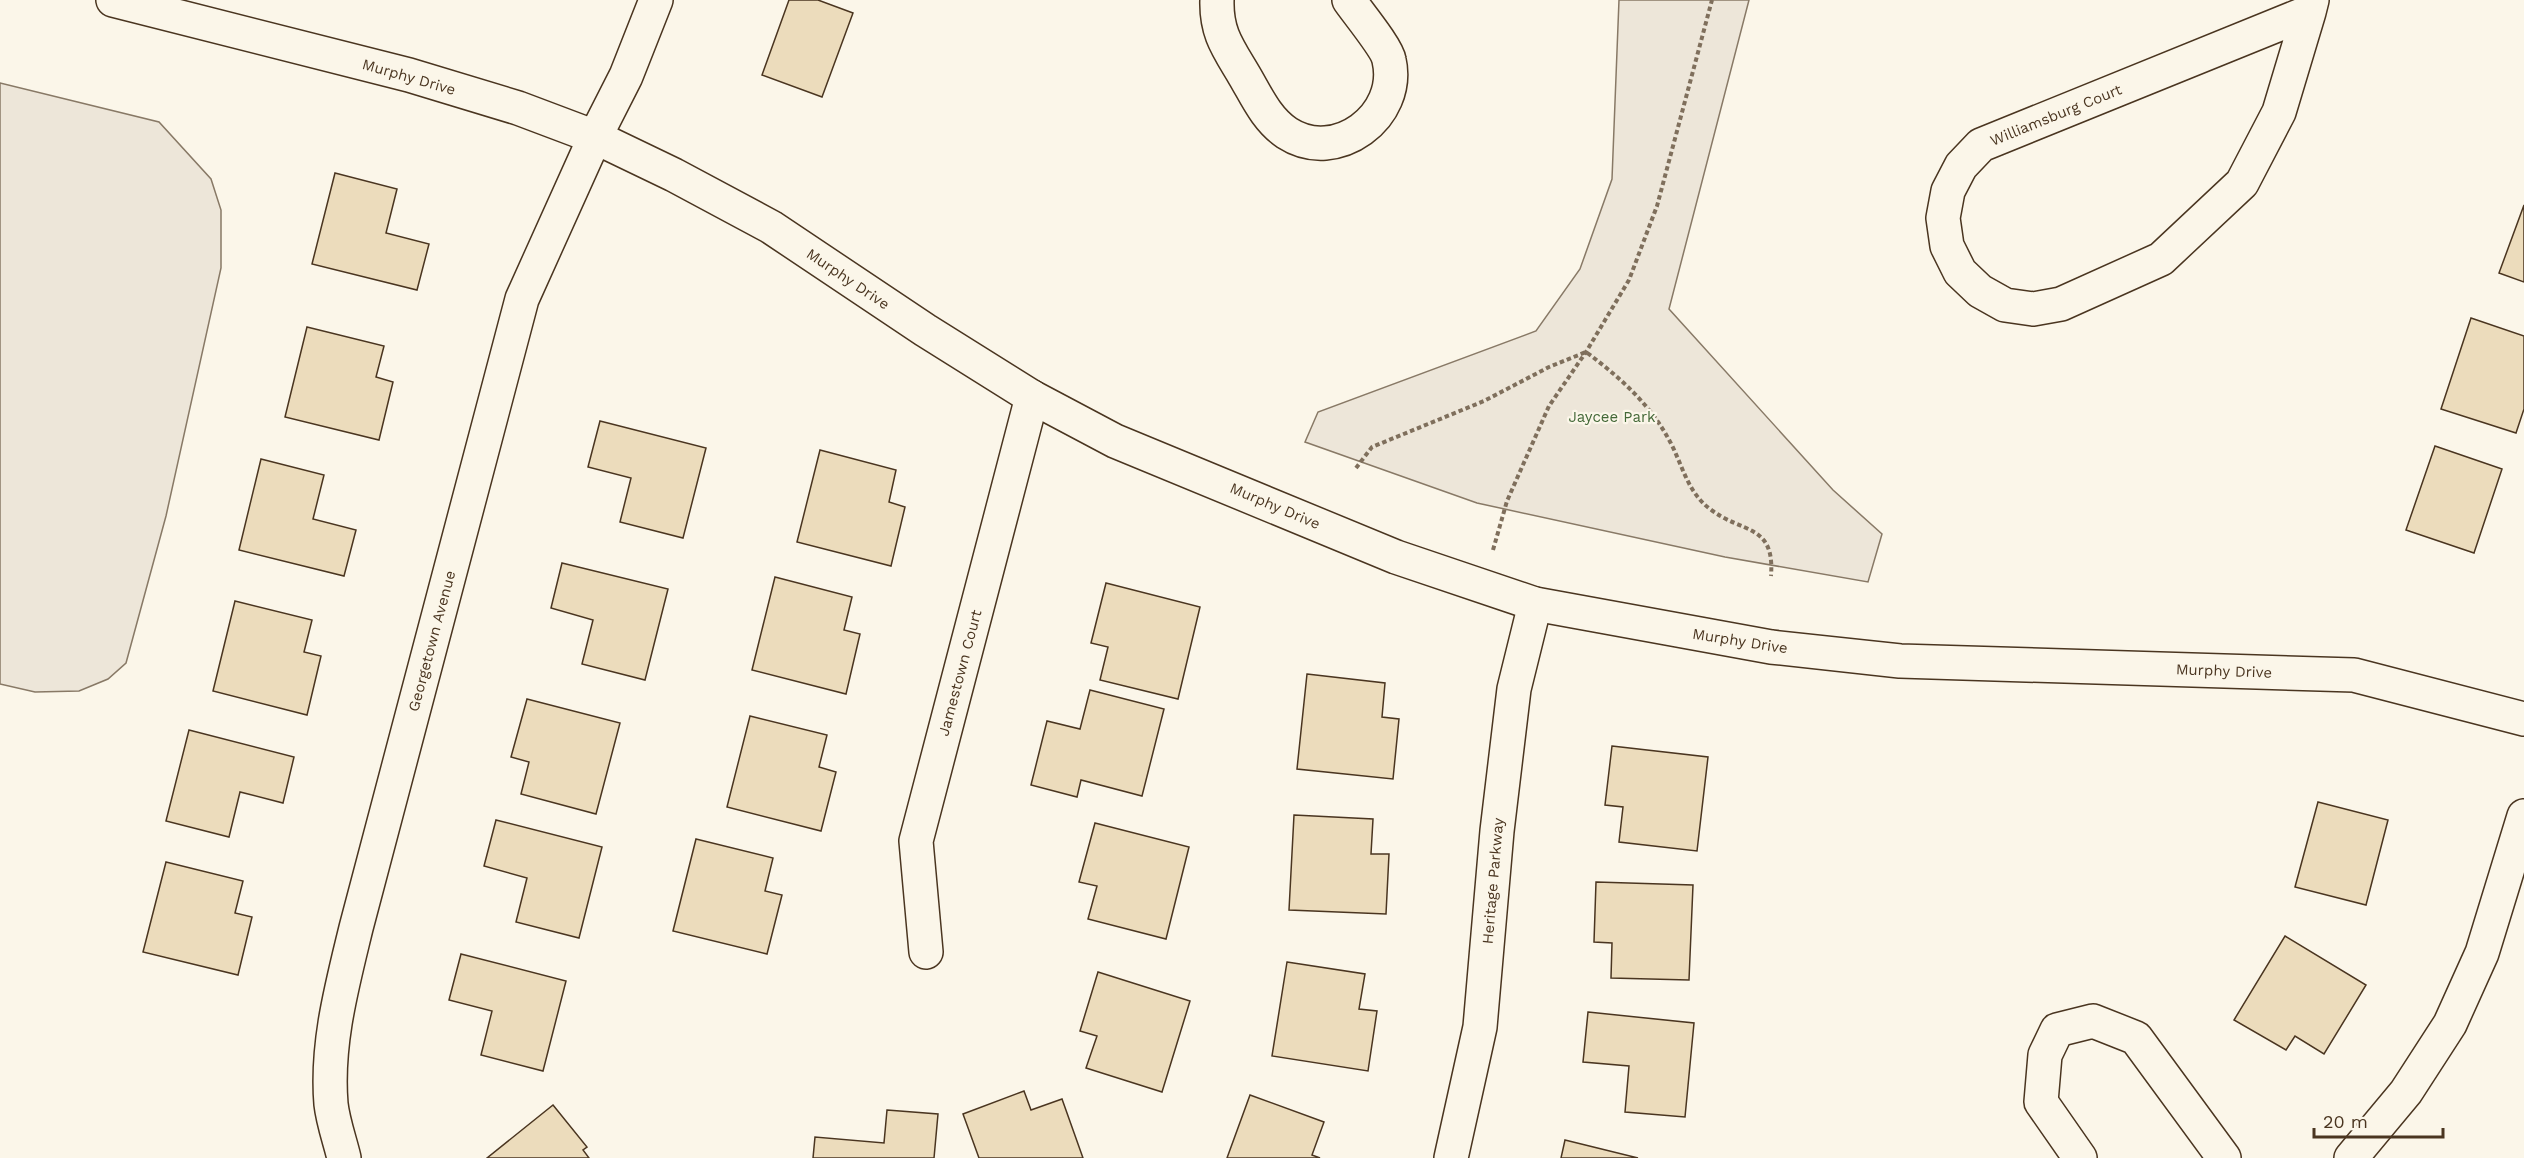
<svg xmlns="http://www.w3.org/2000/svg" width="2524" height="1158" viewBox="0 0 2524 1158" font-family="'Work Sans',sans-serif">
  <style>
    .green { fill: #ede6d9; stroke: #887966; stroke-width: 1.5 }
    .building { fill: #ecdcbc; stroke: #4a3520; stroke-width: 1.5 }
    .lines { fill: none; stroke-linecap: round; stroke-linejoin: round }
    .minor-casing { stroke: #4a3520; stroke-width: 36 }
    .path { stroke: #7f6f5c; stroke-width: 4; stroke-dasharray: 4.5 3; stroke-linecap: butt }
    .minor { stroke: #fbf6e9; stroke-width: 33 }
    .labels { text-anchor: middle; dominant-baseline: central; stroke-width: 4.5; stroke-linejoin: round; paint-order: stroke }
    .street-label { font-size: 15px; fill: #4a3520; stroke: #fbf6e9 }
    .park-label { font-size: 15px; fill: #436837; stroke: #fbf6e9 }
  </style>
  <rect width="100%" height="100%" fill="#fbf6e9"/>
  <g class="green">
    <polygon points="1619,0 1749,0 1669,309 1833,490 1882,534 1868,582 1725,557 1477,503 1305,442 1318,412 1536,331 1580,269 1612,179"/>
    <polygon points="0,83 159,122 211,179 221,210 221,268 166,516 126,663 108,679 79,691 35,692 0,684"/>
  </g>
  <g class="building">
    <polygon points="789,0 818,0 853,13 822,97 762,75"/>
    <polygon points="335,173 397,189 386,233 429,244 417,290 312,264"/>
    <polygon points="2524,205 2524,282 2499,273"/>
    <polygon points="2471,318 2524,336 2524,409 2516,433 2441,409"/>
    <polygon points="307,327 384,346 376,377 393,382 379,440 285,417"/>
    <polygon points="600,421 706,448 683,538 620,522 631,478 588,467"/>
    <polygon points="2435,446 2502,469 2474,553 2406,530"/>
    <polygon points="820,450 896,470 889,502 905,507 891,566 797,542"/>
    <polygon points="261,459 324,475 313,519 356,530 344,576 239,550"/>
    <polygon points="562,563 668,589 645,680 582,664 593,620 551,608"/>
    <polygon points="775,577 852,597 844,630 860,634 846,694 752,670"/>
    <polygon points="1106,583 1200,607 1178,699 1100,680 1108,647 1091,643"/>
    <polygon points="235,601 312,620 304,652 321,656 307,715 213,691"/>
    <polygon points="1307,674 1385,683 1382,717 1399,719 1393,779 1297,769"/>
    <polygon points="1090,690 1164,709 1142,796 1081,780 1077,797 1031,785 1047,721 1080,729"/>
    <polygon points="527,699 620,723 596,814 521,794 529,762 511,757"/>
    <polygon points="750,716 827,735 819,767 836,772 821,831 727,807"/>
    <polygon points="189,730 294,757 283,803 240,792 229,837 166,821"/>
    <polygon points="1612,746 1708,757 1697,851 1619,842 1623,807 1605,805"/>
    <polygon points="2318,802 2388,820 2366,905 2295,887"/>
    <polygon points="1294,815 1373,819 1371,854 1389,854 1386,914 1289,910"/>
    <polygon points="496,820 602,847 579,938 516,922 527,878 484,866"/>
    <polygon points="1095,823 1189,847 1166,939 1088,919 1097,886 1079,882"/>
    <polygon points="696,839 773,858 765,891 782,895 767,954 673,931"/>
    <polygon points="166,862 243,881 235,913 252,917 238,975 143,952"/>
    <polygon points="1596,882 1693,885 1689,980 1611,978 1612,943 1594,942"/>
    <polygon points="2285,936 2366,985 2324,1054 2295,1036 2286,1050 2234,1020"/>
    <polygon points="461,954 566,981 543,1071 481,1055 492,1011 449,1000"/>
    <polygon points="1287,962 1365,974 1359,1009 1377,1011 1368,1071 1272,1056"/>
    <polygon points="1098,972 1190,1001 1162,1092 1086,1068 1097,1036 1080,1031"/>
    <polygon points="1588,1012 1694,1023 1685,1117 1625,1112 1629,1066 1583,1062"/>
    <polygon points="1024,1091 1031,1110 1062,1099 1083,1158 979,1158 963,1114"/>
    <polygon points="1250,1095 1324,1122 1312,1155 1320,1158 1227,1158"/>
    <polygon points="553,1105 587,1147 583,1150 589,1158 487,1158"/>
    <polygon points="887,1110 938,1114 934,1158 813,1158 815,1137 884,1143"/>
    <polygon points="1565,1140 1638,1158 1561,1158"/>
  </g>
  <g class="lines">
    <g class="minor-casing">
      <g id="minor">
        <polyline points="113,0 409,75 518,108 595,137 674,175 771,227 925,330 1032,397 1115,441 1396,557 1535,604 1771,647 1900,661 2354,675 2524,719"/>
        <path d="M1217,0C1216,33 1228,48 1244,75C1256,95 1266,119 1287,133C1336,165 1402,116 1389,60C1387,48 1358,13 1349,0"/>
        <polyline points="2309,12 1981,145 1961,166 1948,191 1943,218 1947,246 1960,272 1980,291 2005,305 2033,309 2061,304 2161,259 2242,183 2279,112 2309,12 2312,0"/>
        <polyline points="926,952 916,841 1032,397"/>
        <path d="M344,1158C340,1141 333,1122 331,1104C326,1044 342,986 356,928L522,299L595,137L626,76L656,0"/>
        <polyline points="1451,1158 1480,1027 1497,831 1514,689 1535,604"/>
        <polyline points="2080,1158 2041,1102 2045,1055 2057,1030 2093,1021 2136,1038 2224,1158"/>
        <polyline points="2351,1158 2406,1092 2450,1024 2482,953 2524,816"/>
      </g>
    </g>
    <g class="path">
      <path d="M1356,468L1372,447L1484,401L1549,367L1586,352C1617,375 1649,403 1668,438C1682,462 1686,491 1710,509C1742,534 1775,523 1771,576"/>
      <polyline points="1493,550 1507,501 1549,406 1586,352 1629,280 1657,206 1712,0"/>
    </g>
    <use href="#minor" class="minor"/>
  </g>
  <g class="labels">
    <g class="street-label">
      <text transform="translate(409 77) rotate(16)">Murphy Drive</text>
      <text transform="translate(2056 115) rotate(-22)">Williamsburg Court</text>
      <text transform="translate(848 279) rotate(34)">Murphy Drive</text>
      <text transform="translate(1275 506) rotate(23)">Murphy Drive</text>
      <text transform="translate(432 641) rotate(-75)">Georgetown Avenue</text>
      <text transform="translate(1740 641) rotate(9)">Murphy Drive</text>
      <text transform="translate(2224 671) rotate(2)">Murphy Drive</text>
      <text transform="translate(960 673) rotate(-75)">Jamestown Court</text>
      <text transform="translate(1493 881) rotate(-85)">Heritage Parkway</text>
    </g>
    <g class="park-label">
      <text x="1612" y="417">Jaycee Park</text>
    </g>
  </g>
  <path d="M2314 1128v9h129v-9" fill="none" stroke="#4a3520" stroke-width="3"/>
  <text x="2323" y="1128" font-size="18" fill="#4a3520" stroke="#fbf6e9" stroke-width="4.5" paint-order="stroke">20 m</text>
</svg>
